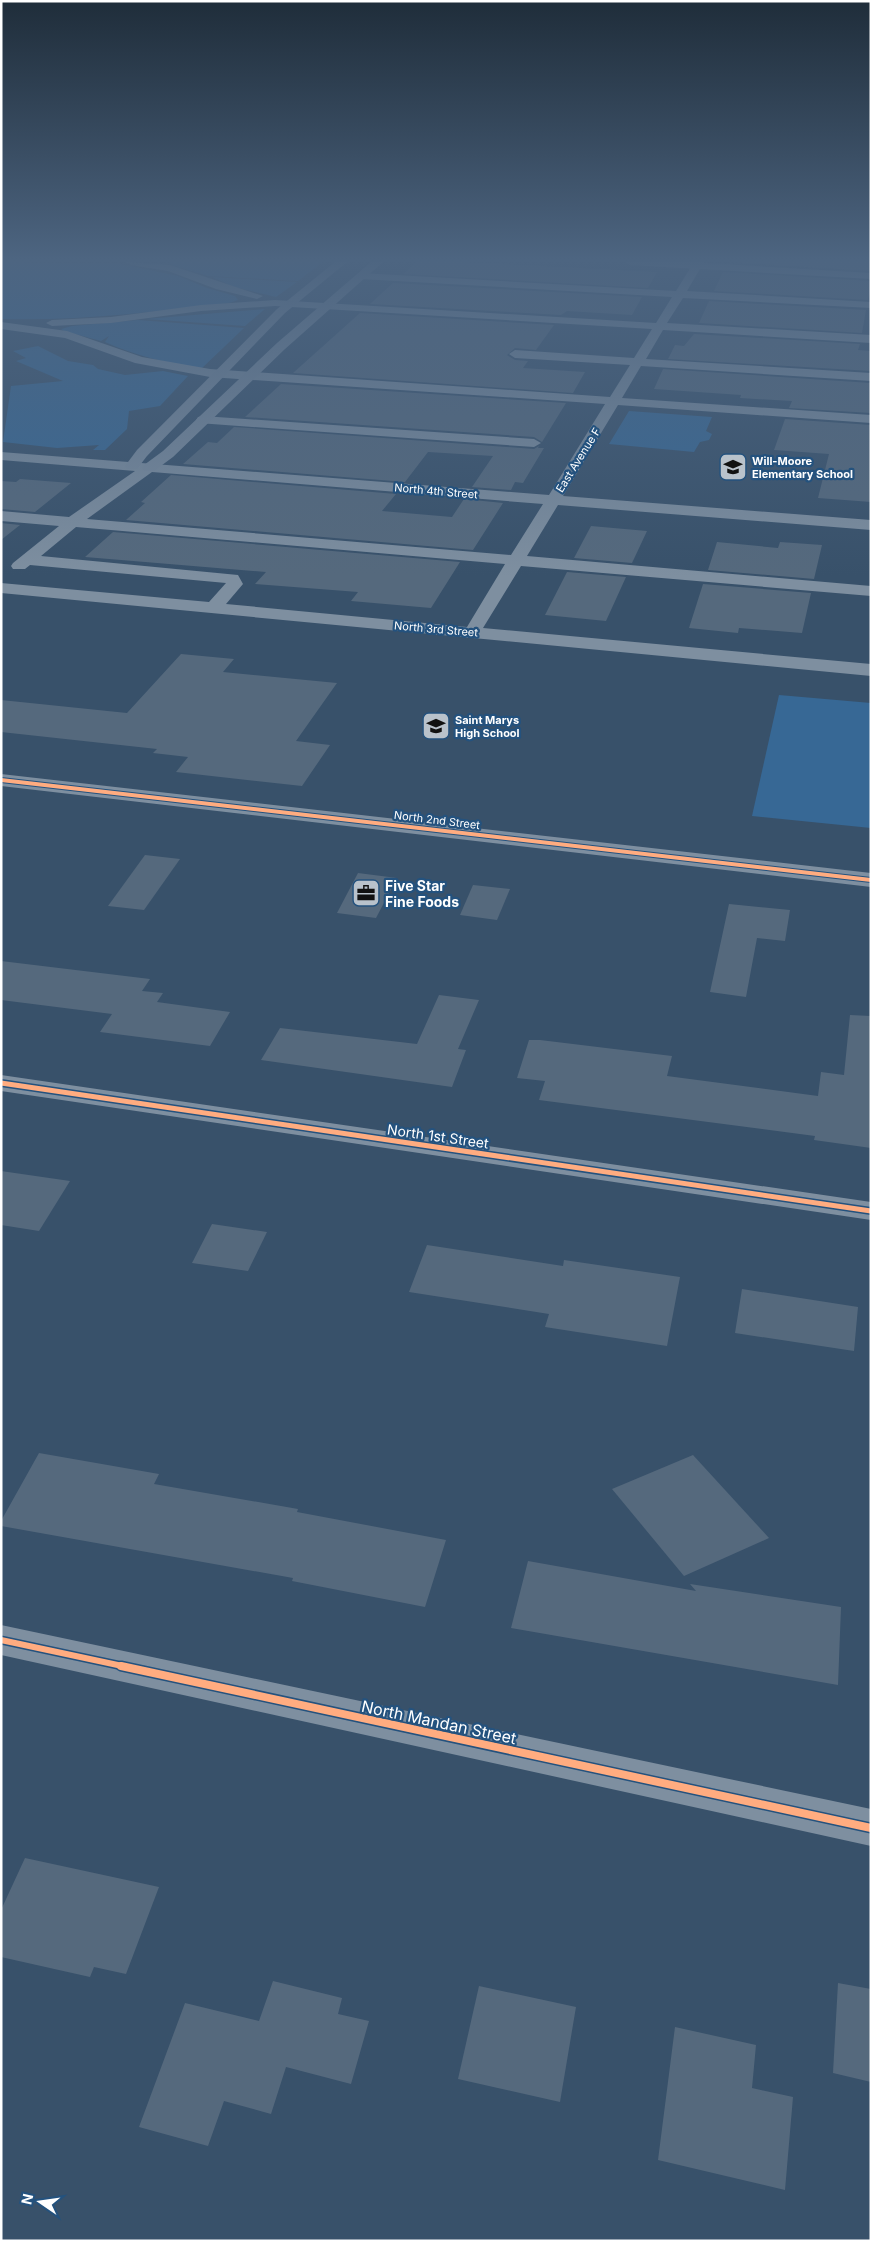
<svg xmlns="http://www.w3.org/2000/svg" width="872" height="2242" viewBox="0 0 872 2242" font-family="Inter,sans-serif">
  <style>
    .green { fill: #376895 }
    .building { fill: #55697d }
    .lines { fill: none; stroke-linecap: round; stroke-linejoin: round }
    .minor { fill: #7e8fa0; fill-rule: evenodd }
    .major { fill: #7c8d9f; fill-rule: evenodd }
    .cycleway-far3-casing { stroke: #24527e; stroke-width: 6 }
    .cycleway-far2-casing { stroke: #24527e; stroke-width: 8 }
    .cycleway-far1-casing { stroke: #24527e; stroke-width: 9 }
    .cycleway-casing { stroke: #24527e; stroke-width: 11 }
    .cycleway-far3 { stroke: #ffac80; stroke-width: 4 }
    .cycleway-far2 { stroke: #ffac80; stroke-width: 5 }
    .cycleway-far1 { stroke: #ffac80; stroke-width: 6 }
    .cycleway { stroke: #ffac80; stroke-width: 8 }
    .labels { text-anchor: middle; dominant-baseline: central; stroke-width: 4.5; stroke-linejoin: round; paint-order: stroke }
    .far-street-label { font-size: 11px; fill: #fff; stroke: #24527e }
    .far-poi-label { font-size: 11px; font-weight: bold; fill: #fff; stroke: #24527e; text-anchor: start }
    .poi-label { font-size: 14px; font-weight: bold; fill: #fff; stroke: #24527e; text-anchor: start }
    .street-label { font-size: 14px; fill: #fff; stroke: #24527e }
    .near-street-label { font-size: 16px; fill: #fff; stroke: #24527e }
  </style>
  <rect width="100%" height="100%" fill="#38516a"/>
  <g class="green">
    <path d="M1,262L121,264L178,276L207,288L235,296L238,300L229,303C153,312 78,321 1,319Z"/>
    <polygon points="171,262 323,262 298,281 208,276 169,264"/>
    <polygon points="212,277 297,282 276,297 234,287"/>
    <polygon points="265,309 245,326 146,319"/>
    <path d="M138,320L244,328L201,369C167,363 136,356 105,342L109,336L101,341L64,331L61,329L72,326Z"/>
    <polygon points="38,346 68,361 93,365 98,369 125,375 163,371 188,376 160,406 129,411 127,429 105,450 93,450 99,445 57,448 3,442 11,386 63,381 16,361 26,358 13,351"/>
    <polygon points="629,411 712,417 706,431 712,434 709,440 700,442 694,452 609,444"/>
    <polygon points="779,695 871,703 871,828 752,816"/>
  </g>
  <g class="building">
    <polygon points="416,262 464,262 657,272 648,288 403,274"/>
    <polygon points="728,262 871,262 871,271"/>
    <polygon points="723,272 871,281 871,288 868,300 714,291"/>
    <polygon points="393,283 642,297 632,315 567,311 561,315 370,304"/>
    <polygon points="709,301 866,310 862,333 699,323"/>
    <polygon points="360,313 554,325 536,350 515,348 507,355 515,360 528,361 523,368 585,372 573,393 293,373"/>
    <polygon points="694,334 860,344 858,350 871,351 871,371 668,359 675,345 684,346"/>
    <polygon points="663,369 871,383 871,413 789,408 792,401 740,398 741,395 654,389"/>
    <polygon points="281,384 566,403 542,442 534,437 245,417"/>
    <polygon points="785,419 871,425 871,502 818,498 829,454 774,450"/>
    <polygon points="234,427 534,449 539,446 538,448 544,448 523,483 515,482 511,490 472,487 493,456 428,452 405,482 183,464 208,442 217,443"/>
    <polygon points="171,475 396,494 382,511 452,517 464,499 503,503 473,550 126,520 145,503 141,502"/>
    <polygon points="20,479 71,483 35,512 1,509 1,481 16,482"/>
    <polygon points="1,523 20,525 1,540"/>
    <polygon points="591,526 647,531 632,563 574,558"/>
    <polygon points="113,532 460,562 431,608 351,601 358,592 255,584 266,572 85,557"/>
    <polygon points="717,542 778,548 780,542 822,545 814,579 708,570"/>
    <polygon points="567,572 626,577 606,621 545,615"/>
    <polygon points="703,584 811,593 802,633 739,628 738,633 689,628"/>
    <polygon points="181,654 234,659 223,672 337,683 296,741 330,745 302,786 176,772 188,757 153,753 157,749 1,732 1,700 127,713"/>
    <polygon points="145,855 180,859 144,910 108,906"/>
    <polygon points="358,873 397,878 376,918 337,913"/>
    <polygon points="473,885 510,889 497,920 460,915"/>
    <polygon points="729,904 790,910 785,941 757,938 746,997 710,992"/>
    <polygon points="1,961 150,979 142,991 163,993 157,1002 230,1012 210,1046 100,1032 112,1014 1,1000"/>
    <polygon points="439,995 479,1000 458,1049 466,1050 452,1087 261,1060 280,1028 417,1044"/>
    <polygon points="850,1015 871,1016 871,1148 814,1140 815,1136 539,1100 545,1081 517,1078 529,1040 540,1040 672,1056 667,1076 818,1096 821,1072 844,1075"/>
    <polygon points="1,1171 70,1181 39,1231 1,1225"/>
    <polygon points="212,1224 267,1232 248,1271 192,1263"/>
    <polygon points="427,1245 563,1266 564,1260 680,1277 667,1346 545,1327 549,1314 409,1292"/>
    <polygon points="742,1289 858,1307 854,1351 735,1333"/>
    <polygon points="39,1453 159,1474 154,1484 298,1509 297,1512 446,1540 425,1607 292,1581 293,1578 1,1526 1,1521"/>
    <polygon points="693,1455 769,1538 684,1576 612,1489"/>
    <polygon points="528,1561 696,1591 690,1584 841,1607 838,1685 511,1628"/>
    <polygon points="25,1858 159,1887 126,1974 94,1967 90,1977 1,1957 1,1910"/>
    <polygon points="273,1981 342,1998 338,2014 369,2021 351,2084 286,2067 271,2114 224,2101 208,2146 139,2127 185,2003 259,2021"/>
    <polygon points="838,1983 871,1989 871,2082 833,2073"/>
    <polygon points="479,1986 576,2007 560,2102 458,2079"/>
    <polygon points="675,2027 756,2045 752,2088 793,2097 785,2190 658,2160"/>
  </g>
  <g class="lines">
    <g class="minor">
      <polygon points="126,262 170,265 263,296 257,299 216,289 168,271 131,265"/>
      <path d="M694,262H704L687,291L871,302V308L683,298L667,323L871,335V343L663,330L646,359L871,373V381L641,366L622,398L871,415V423L618,405L563,496L871,520V530L558,505L527,556L871,586V596L521,566L483,628L871,664V676L1,593V583L209,602L226,583L30,565L25,569H13L11,566L13,563L59,526L1,521V511L69,517L135,471L1,460V452L549,495L605,404L210,377L135,363L65,338L1,329V322L67,331L142,357L210,369L610,397L630,365L515,358L509,354L515,350L634,358L652,329L275,306L201,311L111,323L52,326L46,323L52,320L111,317L201,305L275,300L656,323L672,297L361,279L356,276L361,273L676,291ZM152,472L543,504L511,555L87,519ZM76,527L505,564L467,627L226,604L243,584L238,575L41,556Z"/>
      <polygon points="203,416 534,439 541,443 534,447 198,423 196,420 198,417"/>
      <polygon points="1,774 871,873 871,887 1,786"/>
      <polygon points="1,1075 871,1202 871,1220 1,1091"/>
      <polygon points="1,1625 871,1809 871,1846 1,1655"/>
    </g>
    <g class="major">
      <polygon points="335,262 347,262 285,313 147,456 137,469 127,469 125,466 137,450 277,309"/>
      <polygon points="371,262 383,262 285,349 173,457 154,471 144,471 142,468 144,465 163,451 277,343"/>
      <polygon points="625,262 689,262 871,273 871,279 630,265"/>
    </g>
    <g class="cycleway-far3-casing">
      <polyline id="cycleway-far3" points="1,780 871,880"/>
    </g>
    <g class="cycleway-far2-casing">
      <polyline id="cycleway-far2" points="1,1083 871,1211"/>
    </g>
    <g class="cycleway-far1-casing">
      <polyline id="cycleway-far1" points="1,1640 127,1667"/>
    </g>
    <g class="cycleway-casing">
      <polyline id="cycleway" points="121,1666 871,1828"/>
    </g>
    <use href="#cycleway-far3" class="cycleway-far3"/>
    <use href="#cycleway-far2" class="cycleway-far2"/>
    <use href="#cycleway-far1" class="cycleway-far1"/>
    <use href="#cycleway" class="cycleway"/>
  </g>
  <linearGradient id="sky" x2="0" y2="1"><stop stop-color="#1f2d3a"/><stop offset="0.45" stop-color="#4d6581"/><stop offset="1" stop-color="#4d6581" stop-opacity="0"/></linearGradient>
  <rect width="872" height="576" fill="url(#sky)"/>
  <defs>
    <g id="school-square" transform="scale(1.4375)"><rect x="-9" y="-9" width="18" height="18" rx="4" fill="#b9c2cb" stroke="#24527e"/><path d="M0-5L7-2L0 1L-7-2ZM-4 1L0 2.5L4 1V4Q0 6-4 4Z" fill="#111"/></g>
    <g id="office-square" transform="scale(1.4375)"><rect x="-9" y="-9" width="18" height="18" rx="4" fill="#b9c2cb" stroke="#24527e"/><path d="M-6-3h4V-5.5h4V-3h4V5H-6ZM-1-4.5V-3h2v-1.5ZM-6 0V1H6V0Z" fill="#111"/></g>
  </defs>
  <g fill-rule="evenodd">
    <use href="#school-square" x="733" y="467"/>
    <use href="#school-square" x="436" y="726"/>
    <use href="#office-square" x="366" y="893"/>
  </g>
  <g class="labels">
    <g class="far-street-label">
      <text transform="translate(578 460) rotate(-58)">East Avenue F</text>
      <text transform="translate(436 491) rotate(5)">North 4th Street</text>
      <text transform="translate(436 629) rotate(5)">North 3rd Street</text>
      <text transform="translate(437 820) rotate(7)">North 2nd Street</text>
    </g>
    <g class="far-poi-label">
      <text x="752" y="461">Will-Moore<tspan x="752" dy="13">Elementary School</tspan></text>
      <text x="455" y="720">Saint Marys<tspan x="455" dy="13">High School</tspan></text>
    </g>
    <g class="poi-label">
      <text x="385" y="885">Five Star<tspan x="385" dy="16">Fine Foods</tspan></text>
    </g>
    <g class="street-label">
      <text transform="translate(438 1136) rotate(8)">North 1st Street</text>
    </g>
    <g class="near-street-label">
      <text transform="translate(439 1722) rotate(12)">North Mandan Street</text>
    </g>
  </g>
  <rect width="872" height="2242" fill="none" stroke="#ffffff" stroke-width="5"/>
  <g transform="translate(40 2202) rotate(283)" stroke="#24527e" stroke-width="4" paint-order="stroke">
  <path d="M0-4L9 19L0 12L-9 19Z" fill="#ffffff"/>
  <text y="-8" font-size="14" font-weight="bold" text-anchor="middle" fill="#ffffff">N</text>
  </g>
</svg>
